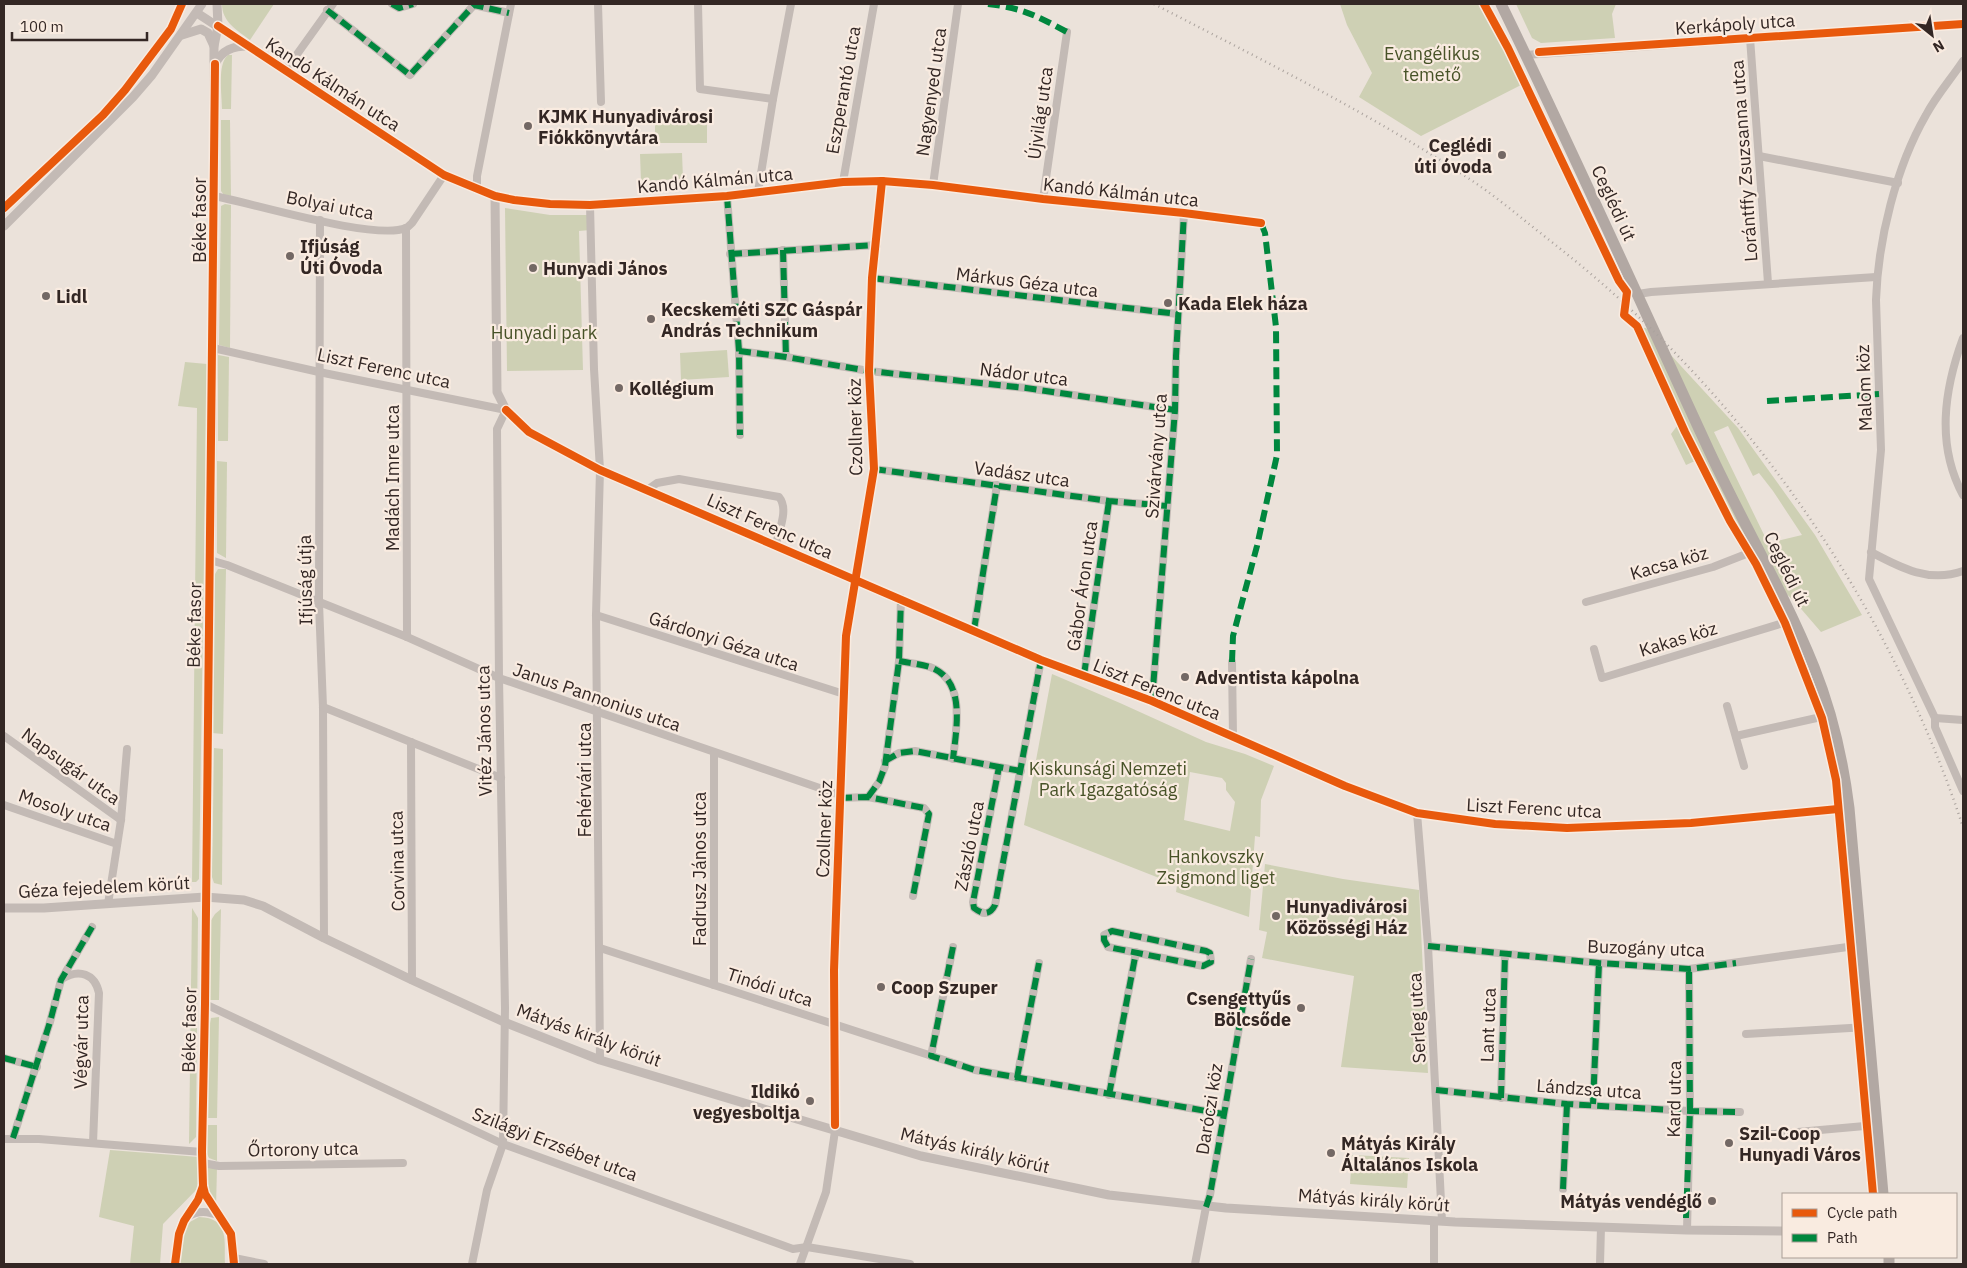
<svg xmlns="http://www.w3.org/2000/svg" width="1967" height="1268" viewBox="0 0 1967 1268" font-family="'IBM Plex Sans',sans-serif">
  <style>
    .green { fill: #ced0b4; fill-rule: evenodd }
    .lines { fill: none; stroke-linecap: round; stroke-linejoin: round }
    .minor { stroke: #c3bab5; stroke-width: 8 }
    .tertiary { stroke: #c3bab5; stroke-width: 9 }
    .primary { stroke: #b2a8a3; stroke-width: 11 }
    .rail { stroke: #aba39e; stroke-width: 2.5; stroke-dasharray: 1 4; stroke-linecap: butt }
    .quiet { stroke: #00873e; stroke-width: 6; stroke-dasharray: 12 6; stroke-linecap: butt }
    .cycleway-casing { stroke: #f9ebe0; stroke-width: 11 }
    .cycleway { stroke: #e8590c; stroke-width: 8 }
    .poi-dot { fill: #736864; stroke: #f9ebe0; stroke-width: 2 }
    .labels { text-anchor: middle; dominant-baseline: central; stroke-width: 4.5; stroke-linejoin: round; paint-order: stroke }
    .street-label { font-size: 18px; fill: #332724; stroke: #f9ebe0 }
    .park-label { font-size: 18px; fill: #475227; stroke: #f9ebe0 }
    .poi-label { font-size: 18px; font-weight: bold; fill: #332724; stroke: #f9ebe0; text-anchor: start }
  </style>
  <rect width="100%" height="100%" fill="#ebe2da"/>
  <g class="green">
    <path d="M222,4H274L250,40C237,30 222,22 222,4Z"/>
    <polygon points="1340,4 1481,4 1523,84 1421,136 1359,97 1372,73 1347,25"/>
    <polygon points="1516,4 1616,4 1612,14 1615,38 1541,43 1532,38"/>
    <path d="M228,55H232L231,109H222C222,94 217,64 228,55Z"/>
    <polygon points="707,115 707,143 655,143 655,116"/>
    <polygon points="221,120 230,120 231,196 224,195 221,191"/>
    <polygon points="682,153 683,179 641,181 640,154"/>
    <polygon points="225,204 231,205 230,348 219,345 221,206"/>
    <polygon points="505,208 550,215 590,215 590,230 579,231 583,370 507,371"/>
    <path d="M1635,327L1646,328L1738,428L1815,535L1862,615L1821,632L1796,603L1741,550L1695,461L1686,465L1671,434L1677,426ZM1728,426L1753,476L1759,473L1773,491L1802,535L1768,543L1714,432Z"/>
    <polygon points="727,350 729,377 681,380 680,353"/>
    <polygon points="218,355 229,357 228,441 218,441"/>
    <polygon points="185,362 207,364 199,879 196,882 192,882 197,408 178,406"/>
    <polygon points="217,461 227,462 226,558 217,553"/>
    <polygon points="218,569 226,569 223,734 212,733 215,574"/>
    <path d="M1052,674L1120,703L1206,742L1245,754L1274,766L1261,800L1260,837L1255,836L1249,917L1176,892L1177,885L1024,825ZM1190,772L1222,778L1226,783V790L1235,802L1230,831L1184,820Z"/>
    <polygon points="214,748 223,749 222,885 214,883 212,877"/>
    <polygon points="1265,864 1343,879 1419,890 1428,1073 1341,1067 1354,976 1262,958 1267,932 1259,930"/>
    <polygon points="192,908 198,918 196,1137 189,1144"/>
    <polygon points="221,909 219,1000 210,1000 210,922 215,914"/>
    <polygon points="219,1017 217,1118 207,1118 210,1023 211,1018"/>
    <polygon points="207,1125 217,1125 217,1161 209,1158 207,1154"/>
    <polygon points="110,1150 199,1157 199,1187 163,1224 160,1264 130,1264 134,1226 99,1217"/>
    <polygon points="1352,1155 1409,1158 1407,1188 1350,1184"/>
    <polygon points="209,1167 217,1167 216,1208 207,1191 207,1169"/>
    <path d="M199,1217C230,1218 224,1241 225,1264H180L185,1228L188,1223Z"/>
  </g>
  <g class="lines">
    <g class="minor">
      <polyline points="392,4 399,8 413,4"/>
      <polyline points="598,4 601,102"/>
      <polyline points="698,4 700,89 773,99"/>
      <polyline points="327,10 410,75 474,5 509,13"/>
      <polyline points="1750,38 1768,283"/>
      <polyline points="1525,55 1963,24"/>
      <path d="M1963,61C1951,79 1936,96 1926,115C1896,167 1878,240 1876,300L1881,450L1869,579L1935,718V727L1963,791"/>
      <polyline points="285,71 333,4"/>
      <polyline points="1759,156 1898,183"/>
      <polyline points="843,182 874,4"/>
      <polyline points="933,185 958,4"/>
      <polyline points="477,189 477,176 511,4"/>
      <polyline points="758,192 773,99 791,4"/>
      <path d="M214,196C252,203 375,241 406,228C408,227 410,225 412,223L444,175"/>
      <polyline points="495,196 550,204 590,205 727,196 843,182 882,181 933,185 1043,199 1184,213 1261,223"/>
      <polyline points="727,196 739,351 740,435"/>
      <polyline points="1043,199 1067,32"/>
      <polyline points="590,205 594,369 600,470 596,615 600,1060"/>
      <polyline points="320,220 319,603 323,707 324,938"/>
      <polyline points="406,228 407,637"/>
      <polyline points="783,250 786,357"/>
      <polyline points="730,254 877,245"/>
      <polyline points="872,278 1178,314"/>
      <polyline points="1638,294 1651,292 1876,277"/>
      <path d="M1963,338C1944,390 1936,445 1963,495"/>
      <polyline points="213,348 319,372 506,410 497,429 499,678 505,1008 503,1144 487,1190 472,1264"/>
      <polyline points="739,351 786,357 869,371 1026,388 1175,410"/>
      <polyline points="874,469 1109,501 1167,506"/>
      <path d="M647,490L657,483L679,479L779,497C789,509 779,530 776,544"/>
      <path d="M1871,552C1901,568 1929,583 1963,571"/>
      <polyline points="210,560 227,565 407,637 499,678 840,795"/>
      <polyline points="1586,602 1713,567 1759,549"/>
      <polyline points="596,615 844,694"/>
      <polyline points="974,630 997,485"/>
      <polyline points="1594,649 1602,678 1793,620"/>
      <path d="M899,661C909,663 920,664 930,667C967,680 956,730 953,759"/>
      <polyline points="1232,662 1233,737"/>
      <polyline points="1084,675 1109,501"/>
      <polyline points="1152,701 1175,410 1176,356 1184,213"/>
      <polyline points="1727,706 1744,766"/>
      <polyline points="323,707 501,778"/>
      <polyline points="1935,718 1963,720"/>
      <polyline points="4,736 121,820"/>
      <polyline points="1736,736 1830,715"/>
      <polyline points="411,742 412,980"/>
      <polyline points="714,754 714,985"/>
      <polyline points="885,761 899,753 915,751 999,767"/>
      <path d="M1021,771L999,767L973,902L974,908C983,915 990,915 995,905L1041,660"/>
      <polyline points="868,797 879,782 885,766 899,661 901,598"/>
      <polyline points="840,798 868,797 924,808 929,814 913,896"/>
      <polyline points="4,805 117,844"/>
      <polyline points="1417,813 1428,946 1442,1221"/>
      <polyline points="108,904 121,820 127,749"/>
      <polygon points="1112,931 1206,951 1210,953 1211,962 1203,966 1108,947 1104,940 1104,935"/>
      <polyline points="1428,946 1599,963 1689,969 1862,945"/>
      <polyline points="600,948 975,1070 1223,1114"/>
      <path d="M62,979C79,968 95,974 99,993L93,1143"/>
      <polyline points="205,1004 503,1144 793,1249 807,1247 910,1264"/>
      <polyline points="1746,1034 1867,1027"/>
      <polyline points="931,1056 953,947"/>
      <polyline points="4,1058 37,1067"/>
      <polyline points="1017,1078 1039,963"/>
      <polyline points="1436,1090 1567,1104 1690,1111 1740,1112"/>
      <polyline points="1109,1095 1136,952"/>
      <polyline points="1501,1098 1505,954"/>
      <polyline points="1593,1104 1599,963"/>
      <polyline points="1764,1135 1876,1125"/>
      <polyline points="13,1138 50,1022 61,980 92,927"/>
      <polyline points="4,1139 39,1139 202,1152"/>
      <polyline points="203,1163 219,1166 403,1163"/>
      <polyline points="203,1186 205,1194 231,1234 234,1264"/>
      <polyline points="1563,1189 1567,1104"/>
      <path d="M187,1217C199,1210 207,1211 220,1216"/>
      <polyline points="1687,1230 1690,1111 1689,969"/>
      <polyline points="234,1258 264,1264"/>
      <path d="M175,1264C177,1250 177,1234 184,1221C190,1209 199,1200 203,1186"/>
      <polyline points="800,1264 826,1192 835,1131 834,970 846,636 874,469 869,371 872,278 882,181"/>
      <polyline points="1195,1264 1206,1207 1210,1195 1251,959"/>
      <polyline points="1434,1264 1434,1221"/>
      <polyline points="1600,1264 1601,1227"/>
    </g>
    <g class="tertiary">
      <polyline points="197,13 444,175 495,196 497,392 506,410 529,432 600,470 1041,660 1152,701 1345,786 1417,813 1495,824 1567,828 1691,823 1849,808"/>
      <polyline points="182,35 201,29 208,33 214,46"/>
      <path d="M215,64C222,50 233,46 248,46"/>
      <polyline points="4,226 133,97 152,75 202,4"/>
      <polyline points="4,908 44,908 205,897 244,900 263,906 324,938 412,980 504,1022 600,1060 921,1156 1109,1195 1226,1208 1455,1222 1687,1230 1783,1231"/>
      <polyline points="203,1186 202,1152 205,1004 213,348 214,46 218,26 217,4"/>
    </g>
    <g class="primary">
      <path d="M1501,4C1572,149 1638,297 1706,444C1740,519 1783,590 1814,667C1832,712 1843,760 1849,808L1883,1194"/>
      <polyline points="1889,1257 1889,1264"/>
    </g>
    <path class="rail" d="M1154,4C1260,59 1368,112 1468,178C1491,193 1513,211 1534,228C1566,253 1597,278 1626,305C1779,446 1898,630 1963,827"/>
    <g class="quiet">
      <polyline points="392,4 399,8 413,4"/>
      <path d="M988,4C1023,8 1037,16 1067,32"/>
      <polyline points="327,10 410,75 474,5 509,13"/>
      <polyline points="727,196 739,351 740,435"/>
      <polyline points="783,250 786,357"/>
      <polyline points="730,254 877,245"/>
      <polyline points="872,278 1178,314"/>
      <polyline points="739,351 786,357 869,371 1026,388 1175,410"/>
      <polyline points="1767,401 1879,394"/>
      <polyline points="874,469 1109,501 1167,506"/>
      <polyline points="974,630 997,485"/>
      <path d="M899,661C909,663 920,664 930,667C967,680 956,730 953,759"/>
      <polyline points="1232,662 1233,636 1257,546 1277,455 1276,327 1265,233 1261,223"/>
      <polyline points="1084,675 1109,501"/>
      <polyline points="1152,701 1175,410 1176,356 1184,213"/>
      <polyline points="885,761 899,753 915,751 999,767"/>
      <path d="M1021,771L999,767L973,902L974,908C983,915 990,915 995,905L1041,660"/>
      <polyline points="868,797 879,782 885,766 899,661 901,598"/>
      <polyline points="840,798 868,797 924,808 929,814 913,896"/>
      <polygon points="1112,931 1206,951 1210,953 1211,962 1203,966 1108,947 1104,940 1104,935"/>
      <polyline points="1428,946 1599,963 1689,969 1736,963"/>
      <polyline points="953,947 931,1056 975,1070 1223,1114"/>
      <polyline points="4,1058 37,1067"/>
      <polyline points="1017,1078 1039,963"/>
      <polyline points="1436,1090 1567,1104 1690,1111 1740,1112"/>
      <polyline points="1109,1095 1136,952"/>
      <polyline points="1501,1098 1505,954"/>
      <polyline points="1593,1104 1599,963"/>
      <polyline points="13,1138 50,1022 61,980 92,927"/>
      <polyline points="1563,1189 1567,1104"/>
      <polyline points="1206,1207 1210,1195 1251,959"/>
      <polyline points="1686,1218 1690,1111 1689,969"/>
    </g>
    <g class="cycleway-casing">
      <g id="cycleway">
        <polyline points="1484,4 1508,48 1619,281 1627,292 1624,315 1637,326 1685,432 1730,521 1756,564 1785,623 1822,718 1836,780 1873,1194"/>
        <polyline points="218,26 444,175 495,196 514,200 550,204 590,205 727,196 843,182 882,181 933,185 1043,199 1184,213 1261,223"/>
        <polyline points="1539,52 1963,24"/>
        <polyline points="4,208 103,115 125,90 171,29 182,4"/>
        <polyline points="506,410 529,432 600,470 1041,660 1152,701 1345,786 1417,813 1495,824 1567,828 1691,823 1838,809"/>
        <polyline points="835,1125 834,970 846,636 874,469 869,371 872,278 882,181"/>
        <polyline points="203,1186 205,1194 231,1234 234,1264"/>
        <polyline points="175,1264 179,1234 184,1221 198,1200 203,1186 202,1152 205,1004 215,64"/>
      </g>
    </g>
    <use href="#cycleway" class="cycleway"/>
  </g>
  <g class="poi-dot">
    <circle cx="528" cy="126" r="5"/>
    <circle cx="1502" cy="155" r="5"/>
    <circle cx="290" cy="256" r="5"/>
    <circle cx="533" cy="268" r="5"/>
    <circle cx="46" cy="296" r="5"/>
    <circle cx="1168" cy="303" r="5"/>
    <circle cx="651" cy="319" r="5"/>
    <circle cx="619" cy="388" r="5"/>
    <circle cx="1185" cy="677" r="5"/>
    <circle cx="1276" cy="916" r="5"/>
    <circle cx="881" cy="987" r="5"/>
    <circle cx="1301" cy="1008" r="5"/>
    <circle cx="810" cy="1101" r="5"/>
    <circle cx="1729" cy="1143" r="5"/>
    <circle cx="1331" cy="1153" r="5"/>
    <circle cx="1712" cy="1201" r="5"/>
  </g>
  <g class="labels">
    <g class="street-label">
      <text transform="translate(1735 24) rotate(-4)">Kerkápoly utca</text>
      <text transform="translate(333 84) rotate(33)">Kandó Kálmán utca</text>
      <text transform="translate(843 90) rotate(-80)">Eszperantó utca</text>
      <text transform="translate(931 92) rotate(-82)">Nagyenyed utca</text>
      <text transform="translate(1040 113) rotate(-82)">Újvilág utca</text>
      <text transform="translate(1744 161) rotate(-94)">Lorántffy Zsuzsanna utca</text>
      <text transform="translate(715 180) rotate(-5)">Kandó Kálmán utca</text>
      <text transform="translate(1121 192) rotate(6)">Kandó Kálmán utca</text>
      <text transform="translate(1614 203) rotate(65)">Ceglédi út</text>
      <text transform="translate(330 205) rotate(11)">Bolyai utca</text>
      <text transform="translate(199 220) rotate(-90)">Béke fasor</text>
      <text transform="translate(1027 282) rotate(7)">Márkus Géza utca</text>
      <text transform="translate(384 368) rotate(12)">Liszt Ferenc utca</text>
      <text transform="translate(1024 374) rotate(7)">Nádor utca</text>
      <text transform="translate(1864 388) rotate(-92)">Malom köz</text>
      <text transform="translate(855 427) rotate(-91)">Czollner köz</text>
      <text transform="translate(1156 456) rotate(-86)">Szivárvány utca</text>
      <text transform="translate(1022 474) rotate(8)">Vadász utca</text>
      <text transform="translate(392 478) rotate(-90)">Madách Imre utca</text>
      <text transform="translate(770 526) rotate(24)">Liszt Ferenc utca</text>
      <text transform="translate(1669 563) rotate(-16)">Kacsa köz</text>
      <text transform="translate(1787 569) rotate(64)">Ceglédi út</text>
      <text transform="translate(305 580) rotate(-91)">Ifjúság útja</text>
      <text transform="translate(1082 586) rotate(-82)">Gábor Áron utca</text>
      <text transform="translate(194 625) rotate(-89)">Béke fasor</text>
      <text transform="translate(1678 639) rotate(-17)">Kakas köz</text>
      <text transform="translate(724 641) rotate(18)">Gárdonyi Géza utca</text>
      <text transform="translate(1157 689) rotate(22)">Liszt Ferenc utca</text>
      <text transform="translate(597 697) rotate(19)">Janus Pannonius utca</text>
      <text transform="translate(484 731) rotate(-91)">Vitéz János utca</text>
      <text transform="translate(71 766) rotate(36)">Napsugár utca</text>
      <text transform="translate(584 780) rotate(-90)">Fehérvári utca</text>
      <text transform="translate(1534 808) rotate(3)">Liszt Ferenc utca</text>
      <text transform="translate(65 810) rotate(19)">Mosoly utca</text>
      <text transform="translate(824 829) rotate(-88)">Czollner köz</text>
      <text transform="translate(969 846) rotate(-79)">Zászló utca</text>
      <text transform="translate(397 861) rotate(-91)">Corvina utca</text>
      <text transform="translate(699 869) rotate(-90)">Fadrusz János utca</text>
      <text transform="translate(104 887) rotate(-3)">Géza fejedelem körút</text>
      <text transform="translate(1646 948) rotate(2)">Buzogány utca</text>
      <text transform="translate(770 987) rotate(18)">Tinódi utca</text>
      <text transform="translate(1417 1018) rotate(-93)">Serleg utca</text>
      <text transform="translate(1488 1025) rotate(-88)">Lant utca</text>
      <text transform="translate(189 1030) rotate(-89)">Béke fasor</text>
      <text transform="translate(589 1035) rotate(20)">Mátyás király körút</text>
      <text transform="translate(81 1042) rotate(-89)">Végvár utca</text>
      <text transform="translate(1589 1089) rotate(4)">Lándzsa utca</text>
      <text transform="translate(1674 1099) rotate(-89)">Kard utca</text>
      <text transform="translate(1209 1109) rotate(-81)">Daróczi köz</text>
      <text transform="translate(555 1144) rotate(21)">Szilágyi Erzsébet utca</text>
      <text transform="translate(303 1149) rotate(-1)">Őrtorony utca</text>
      <text transform="translate(975 1150) rotate(13)">Mátyás király körút</text>
      <text transform="translate(1374 1200) rotate(4)">Mátyás király körút</text>
    </g>
    <g class="park-label">
      <text x="1432" y="53">Evangélikus<tspan x="1432" dy="21">temető</tspan></text>
      <text x="544" y="332">Hunyadi park</text>
      <text x="1108" y="768">Kiskunsági Nemzeti<tspan x="1108" dy="21">Park Igazgatóság</tspan></text>
      <text x="1216" y="856">Hankovszky<tspan x="1216" dy="21">Zsigmond liget</tspan></text>
    </g>
    <g class="poi-label">
      <text x="538" y="116">KJMK Hunyadivárosi<tspan x="538" dy="21">Fiókkönyvtára</tspan></text>
      <text x="1492" y="145" text-anchor="end">Ceglédi<tspan x="1492" dy="21">úti óvoda</tspan></text>
      <text x="300" y="246">Ifjúság<tspan x="300" dy="21">Úti Óvoda</tspan></text>
      <text x="543" y="268">Hunyadi János</text>
      <text x="56" y="296">Lidl</text>
      <text x="1178" y="303">Kada Elek háza</text>
      <text x="661" y="309">Kecskeméti SZC Gáspár<tspan x="661" dy="21">András Technikum</tspan></text>
      <text x="629" y="388">Kollégium</text>
      <text x="1195" y="677">Adventista kápolna</text>
      <text x="1286" y="906">Hunyadivárosi<tspan x="1286" dy="21">Közösségi Ház</tspan></text>
      <text x="891" y="987">Coop Szuper</text>
      <text x="1291" y="998" text-anchor="end">Csengettyűs<tspan x="1291" dy="21">Bölcsőde</tspan></text>
      <text x="800" y="1091" text-anchor="end">Ildikó<tspan x="800" dy="21">vegyesboltja</tspan></text>
      <text x="1739" y="1133">Szil-Coop<tspan x="1739" dy="21">Hunyadi Város</tspan></text>
      <text x="1341" y="1143">Mátyás Király<tspan x="1341" dy="21">Általános Iskola</tspan></text>
      <text x="1702" y="1201" text-anchor="end">Mátyás vendéglő</text>
    </g>
  </g>
  <rect width="1967" height="1268" fill="none" stroke="#332724" stroke-width="10"/>
  <rect x="1782" y="1193" width="175" height="65" fill="#f9ebe0" stroke="#aa9d95"/>
  <rect x="1792" y="1209" width="25" height="8" fill="#e8590c" stroke="#aa9d95"/>
  <text x="1827" y="1218" font-size="15" fill="#332724">Cycle path</text>
  <rect x="1792" y="1234" width="25" height="8" fill="#00873e" stroke="#aa9d95"/>
  <text x="1827" y="1243" font-size="15" fill="#332724">Path</text>
  <g transform="translate(1932 35) rotate(150)" stroke="#f9ebe0" stroke-width="4" paint-order="stroke">
  <path d="M0-4L9 19L0 12L-9 19Z" fill="#332724"/>
  <text y="-8" font-size="14" font-weight="bold" text-anchor="middle" fill="#332724">N</text>
  </g>
  <path d="M12 32v8h135v-8" fill="none" stroke="#332724" stroke-width="2.5"/>
  <text x="20" y="32" font-size="15" fill="#332724" stroke="#f9ebe0" stroke-width="4" paint-order="stroke">100 m</text>
</svg>
